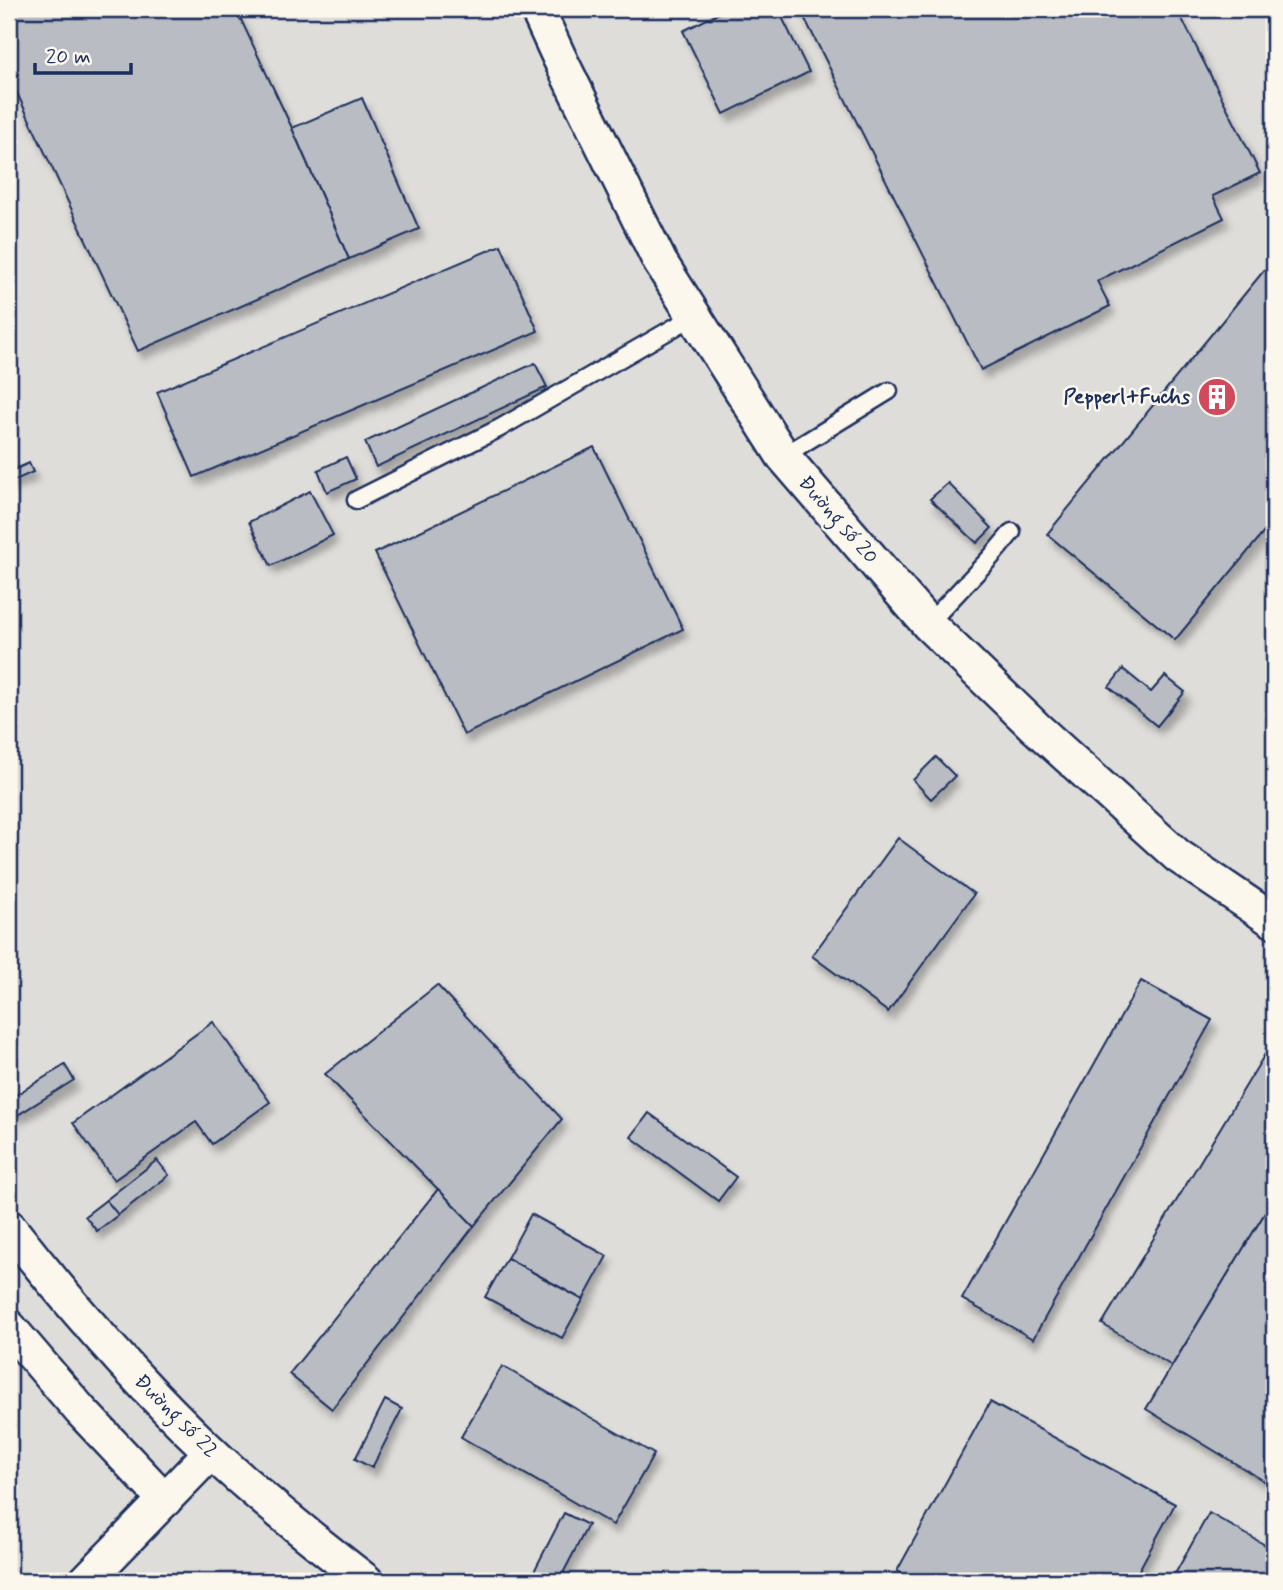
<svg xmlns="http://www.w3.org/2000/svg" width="1283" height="1590" viewBox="0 0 1283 1590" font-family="Mynerve,sans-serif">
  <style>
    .built { fill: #deddda }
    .building { fill: #b9bcc3; stroke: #1b2f5e; stroke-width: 2; filter: url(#shadow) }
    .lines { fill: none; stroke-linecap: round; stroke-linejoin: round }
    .lane-casing { stroke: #1b2f5e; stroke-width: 21 }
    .street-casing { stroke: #1b2f5e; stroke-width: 38 }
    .lane { stroke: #fbf7ec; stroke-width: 16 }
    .street { stroke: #fbf7ec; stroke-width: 33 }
    .labels { text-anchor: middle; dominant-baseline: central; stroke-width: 5; stroke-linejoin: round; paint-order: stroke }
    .poi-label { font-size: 21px; font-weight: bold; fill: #1b2f5e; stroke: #fbf7ec; text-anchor: end }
    .street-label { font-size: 21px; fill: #1b2f5e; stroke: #fbf7ec }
  </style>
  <defs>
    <filter id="shadow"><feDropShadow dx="4.5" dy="8" stdDeviation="3.5" flood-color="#0004"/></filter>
  </defs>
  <rect width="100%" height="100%" fill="#eeebe4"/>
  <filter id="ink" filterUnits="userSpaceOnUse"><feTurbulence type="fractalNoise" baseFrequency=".0143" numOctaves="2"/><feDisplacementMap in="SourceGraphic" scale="14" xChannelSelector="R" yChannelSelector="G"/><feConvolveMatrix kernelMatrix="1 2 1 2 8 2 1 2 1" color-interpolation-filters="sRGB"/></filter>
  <g filter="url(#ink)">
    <rect class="built" x="9" y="9" width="1265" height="1572"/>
    <g class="building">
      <polygon points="9,9 236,9 292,128 349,259 138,351 9,76"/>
      <polygon points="727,9 778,9 809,72 724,114 683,31"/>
      <polygon points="800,9 1177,9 1260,173 1213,196 1224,218 1097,281 1110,306 981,370"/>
      <polygon points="362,98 419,229 349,259 292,128"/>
      <polygon points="501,245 538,331 194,477 157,392"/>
      <polygon points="1266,268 1274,275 1274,520 1175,640 1047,534"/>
      <polygon points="535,363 547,387 376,467 365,442"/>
      <polygon points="594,447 683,629 464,735 375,553"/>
      <polygon points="346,457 356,479 327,492 318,470"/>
      <polygon points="29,463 33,472 9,483 9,472"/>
      <polygon points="948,483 992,528 977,543 930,499"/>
      <polygon points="310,491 333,535 271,566 249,522"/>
      <polygon points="1123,669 1151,692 1165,676 1185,692 1157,726 1109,687"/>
      <polygon points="936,757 955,776 931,799 913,780"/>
      <polygon points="898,838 974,894 888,1012 812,956"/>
      <polygon points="1141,981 1212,1020 1033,1339 962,1299"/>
      <polygon points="437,985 562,1119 474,1226 325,1074"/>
      <polygon points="213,1022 270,1102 212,1144 196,1122 114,1180 73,1123"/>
      <polygon points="1265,1054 1274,1059 1274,1198 1172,1366 1102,1324"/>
      <polygon points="65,1065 74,1080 16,1116 9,1104 9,1099"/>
      <polygon points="649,1113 736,1177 718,1201 631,1137"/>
      <polygon points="157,1160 169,1175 118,1215 106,1200"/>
      <polygon points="438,1189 474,1226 332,1409 289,1374"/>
      <polygon points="1274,1198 1274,1487 1146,1409"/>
      <polygon points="106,1200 118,1215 97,1231 85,1216"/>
      <polygon points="531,1214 607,1256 583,1300 507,1258"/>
      <polygon points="507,1258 583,1300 562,1338 485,1297"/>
      <polygon points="502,1366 654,1454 613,1525 461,1437"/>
      <polygon points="385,1400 402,1409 372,1468 355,1459"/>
      <polygon points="990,1402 1175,1504 1133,1581 916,1581 897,1571"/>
      <polygon points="564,1513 588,1525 559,1581 529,1581"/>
      <polygon points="1209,1513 1274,1550 1274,1581 1171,1581"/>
    </g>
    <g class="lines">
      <g class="lane-casing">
        <g id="lane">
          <polyline points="783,456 889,391"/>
          <polyline points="356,500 500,428 694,316"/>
          <polyline points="928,624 991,557 1012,532"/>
        </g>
      </g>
      <g class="street-casing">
        <g id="street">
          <polyline points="537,9 559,57 660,262 783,456 928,624 1035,727 1178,856 1274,921"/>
          <path d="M9,1227C71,1306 138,1383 211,1452C260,1498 313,1540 366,1581"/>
          <polyline points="9,1327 81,1411 165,1500"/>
          <polyline points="86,1581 211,1452"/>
        </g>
      </g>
      <use href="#lane" class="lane"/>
      <use href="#street" class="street"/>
    </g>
  </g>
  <defs>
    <g id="building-disc" transform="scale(2.0125)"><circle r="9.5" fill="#d1495b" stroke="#fbf7ec"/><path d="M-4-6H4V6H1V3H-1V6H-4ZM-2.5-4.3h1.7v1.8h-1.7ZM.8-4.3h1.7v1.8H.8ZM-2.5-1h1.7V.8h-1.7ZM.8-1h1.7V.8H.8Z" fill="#fff"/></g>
  </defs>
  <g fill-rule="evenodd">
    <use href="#building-disc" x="1217" y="397"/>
  </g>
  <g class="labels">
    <g class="poi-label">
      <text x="1190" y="397">Pepperl+Fuchs</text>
    </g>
    <g class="street-label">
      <text transform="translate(838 520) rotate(49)">Đường số 20</text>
      <text transform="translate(176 1416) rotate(45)">Đường số 22</text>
    </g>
  </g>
  <rect width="1283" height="1590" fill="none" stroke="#fbf7ec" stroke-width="35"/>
  <rect x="18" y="18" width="1248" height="1555" fill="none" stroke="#1b2f5e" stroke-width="2.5" filter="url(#ink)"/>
  <path d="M35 63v10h96v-10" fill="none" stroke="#1b2f5e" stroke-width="3.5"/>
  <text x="46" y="63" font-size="21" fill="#1b2f5e" stroke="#fbf7ec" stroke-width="5" paint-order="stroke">20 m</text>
</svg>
